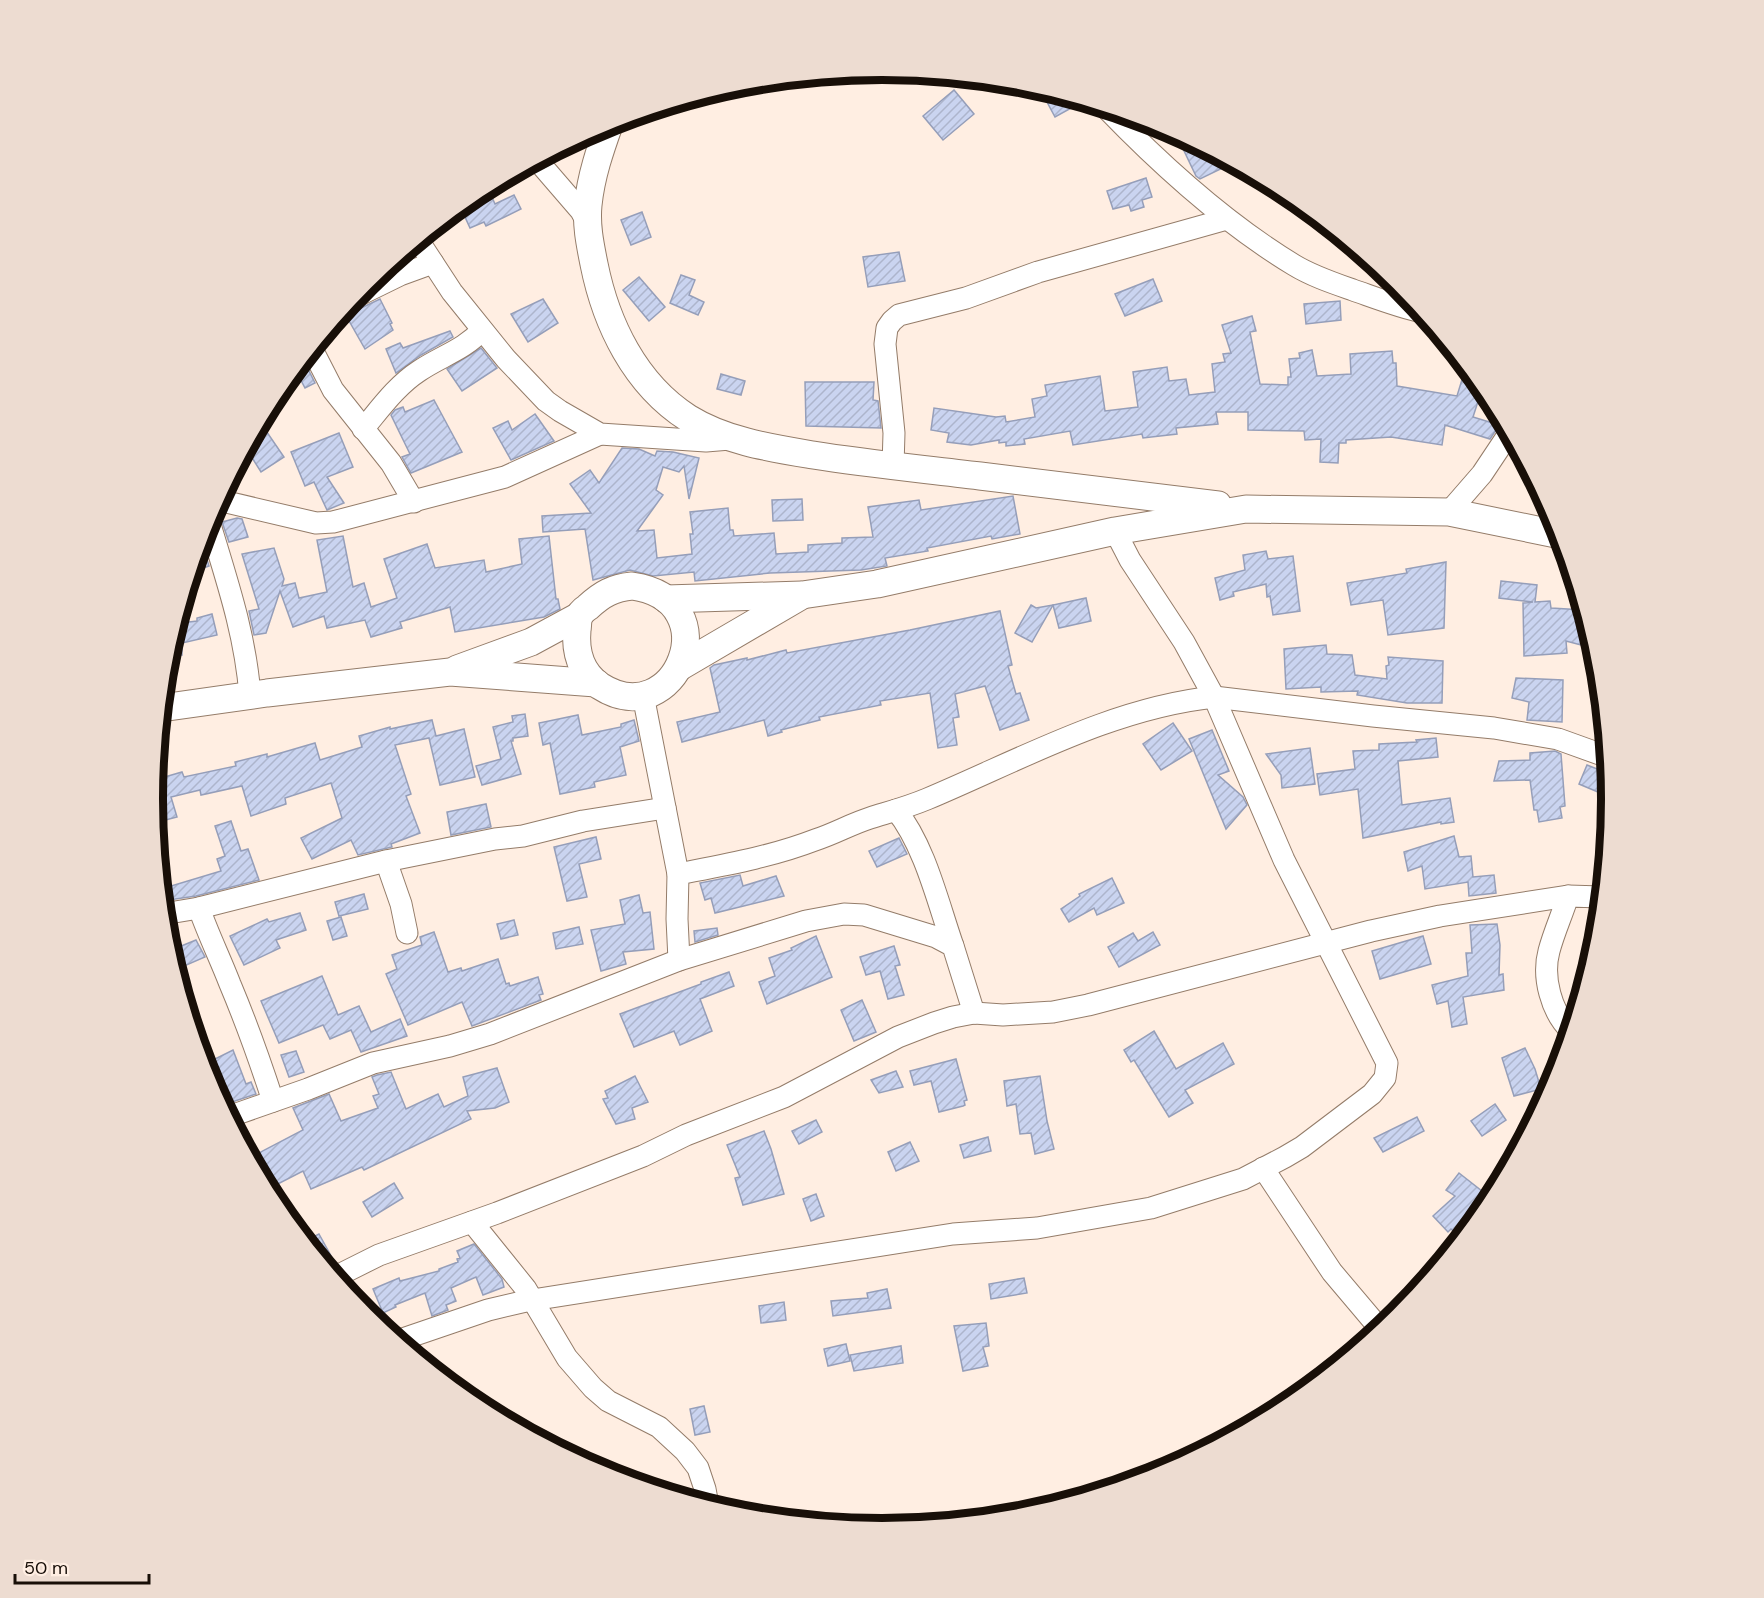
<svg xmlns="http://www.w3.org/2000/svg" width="1764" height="1598" viewBox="0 0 1764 1598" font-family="'DM Sans',sans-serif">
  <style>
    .building { fill: url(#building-hatch); stroke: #959eb9; stroke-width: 1.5 }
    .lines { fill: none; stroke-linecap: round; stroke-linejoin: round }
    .minor-casing { stroke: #947c69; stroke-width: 23 }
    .major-casing { stroke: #947c69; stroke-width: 29 }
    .minor { stroke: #fff; stroke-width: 21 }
    .major { stroke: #fff; stroke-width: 27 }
    .rim { fill: none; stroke: #180f08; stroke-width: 8 }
  </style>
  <defs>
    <pattern id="building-hatch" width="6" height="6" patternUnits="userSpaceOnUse" patternTransform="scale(1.5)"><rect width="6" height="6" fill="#cad4f0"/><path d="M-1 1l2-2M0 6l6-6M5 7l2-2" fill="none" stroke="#adb5cc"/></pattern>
  </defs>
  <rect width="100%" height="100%" fill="#ffeee2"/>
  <g class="building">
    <polygon points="954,90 974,114 943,140 923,116"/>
    <polygon points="1061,94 1084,101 1055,117 1047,102"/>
    <polygon points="1175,132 1233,163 1200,179 1196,176"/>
    <polygon points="1146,178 1152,197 1142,200 1144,207 1131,211 1129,205 1113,209 1107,191"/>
    <polygon points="487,186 495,204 514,195 521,209 486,226 484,222 470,228 460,206 473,200 472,196"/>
    <polygon points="642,212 651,237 631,245 621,220"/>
    <polygon points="899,252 905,281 868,287 863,257"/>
    <polygon points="681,275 695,280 689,295 704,302 698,315 670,303"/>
    <polygon points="639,277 665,307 649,321 623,290"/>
    <polygon points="1153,279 1162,301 1125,316 1115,294"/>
    <polygon points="380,299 392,323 390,324 393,330 365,349 344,312 359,309"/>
    <polygon points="543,299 558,323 528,342 511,314"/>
    <polygon points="1340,301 1341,320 1306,324 1304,304"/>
    <polygon points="1252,316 1256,331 1250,332 1260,384 1288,385 1288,377 1291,377 1289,359 1300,358 1299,353 1312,350 1317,376 1351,374 1350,354 1392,351 1393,363 1396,363 1397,386 1457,396 1464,373 1475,377 1483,386 1473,417 1499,425 1498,427 1490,439 1445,425 1442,445 1391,437 1346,440 1346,443 1339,443 1338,463 1320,462 1321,439 1305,440 1304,431 1248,430 1248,412 1216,412 1218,424 1176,428 1177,434 1143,438 1142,434 1073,445 1070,431 1024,439 1025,444 1006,446 1006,442 999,443 999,440 971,445 947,442 949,433 931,430 934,408 996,417 1005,416 1006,422 1035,417 1032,399 1047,396 1045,385 1100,376 1105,411 1138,407 1133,372 1167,367 1169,381 1186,379 1189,395 1215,392 1212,364 1225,362 1223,354 1231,353 1222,325"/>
    <polygon points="450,331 453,337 421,355 396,373 386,349 400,343 403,348"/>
    <polygon points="481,348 497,368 462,391 447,369"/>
    <polygon points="303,359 315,383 305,388 295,369"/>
    <polygon points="721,374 745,381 741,395 717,389"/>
    <polygon points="805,382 874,382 873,400 878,401 881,428 806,426"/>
    <polygon points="434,400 462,452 411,473 402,457 410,454 391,415 395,410 403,407 405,412"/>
    <polygon points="535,414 554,441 511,460 493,428 508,421 512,430"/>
    <polygon points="260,422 284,457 261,472 246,448"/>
    <polygon points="339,433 353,467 327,477 344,503 327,510 314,482 305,486 291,452"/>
    <polygon points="622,448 639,449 655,456 657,451 673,452 699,458 689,499 684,466 679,472 663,467 656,490 663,495 637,531 654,530 657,558 692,554 690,534 693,534 690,512 728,508 730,530 733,530 734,536 774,533 776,554 808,552 808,545 842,543 842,538 873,537 868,507 919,500 921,510 1013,496 1020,534 992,539 991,536 927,548 928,551 885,558 887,566 861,570 770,573 695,581 694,572 653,576 630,570 593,580 585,529 543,532 542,516 591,513 570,484 590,470 599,483"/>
    <polygon points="802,499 803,520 773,521 772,500"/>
    <polygon points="237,518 242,519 248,537 229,542 222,522"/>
    <polygon points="343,536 353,587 364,583 371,607 397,598 384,559 427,544 435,568 484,560 486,572 522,564 519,539 549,536 556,599 558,599 560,609 544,617 455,632 450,607 400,622 402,628 371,637 365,620 327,628 324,616 293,627 280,591 266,633 254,635 249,611 259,609 242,554 274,548 284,579 282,586 295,583 299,598 327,592 317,540"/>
    <polygon points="201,540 209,566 192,572 197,556"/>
    <polygon points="1266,551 1268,559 1293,556 1300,611 1273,615 1270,596 1267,597 1266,584 1233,592 1234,596 1220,600 1215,578 1245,570 1243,555"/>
    <polygon points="1446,562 1444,628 1388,635 1383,600 1351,605 1347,583 1407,573 1406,569"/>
    <polygon points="1501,581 1537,585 1535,602 1550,601 1551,608 1584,610 1596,649 1566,641 1567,653 1524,656 1523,603 1533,602 1499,598"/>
    <polygon points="1086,598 1091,621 1059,628 1053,605"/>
    <polygon points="1031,605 1036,608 1053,605 1032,642 1015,633"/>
    <polygon points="1000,611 1012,665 1008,666 1016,694 1020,693 1029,720 1000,730 985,686 955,694 959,717 953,718 957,745 938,748 930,693 880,701 881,705 819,717 820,720 781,730 782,732 768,736 764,720 682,742 677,722 720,712 710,668 714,665 747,658 747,660 786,650 787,653 910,630"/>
    <polygon points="212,614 217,635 182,643 182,655 166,656 179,615 180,616 181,623 197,621 197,618"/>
    <polygon points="1326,645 1327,654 1352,655 1355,675 1387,679 1386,666 1389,665 1388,657 1443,661 1442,703 1407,703 1357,695 1358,691 1321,692 1321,687 1286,689 1284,649"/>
    <polygon points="1516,678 1563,680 1562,722 1527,720 1529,702 1512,698"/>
    <polygon points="525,714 528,736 513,738 513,741 511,741 521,774 482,785 476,766 501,759 493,727 513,722 512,716"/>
    <polygon points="578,715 582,735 621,727 621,724 634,720 639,741 620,747 626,775 594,782 595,787 560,794 550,743 543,745 539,723"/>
    <polygon points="432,720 436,736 464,729 475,777 440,785 429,738 395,745 411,794 406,796 420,833 391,844 392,847 358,855 351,840 312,859 301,838 342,818 331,783 285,798 286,804 251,816 242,786 201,795 200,790 171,797 177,817 154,823 152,799 154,780 182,772 184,777 236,766 235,762 267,754 267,757 315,743 320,760 362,747 359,736 390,727 390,729"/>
    <polygon points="1173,723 1192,751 1161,770 1143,744"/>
    <polygon points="1212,730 1229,771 1218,775 1243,797 1247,805 1226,829 1189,739"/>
    <polygon points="1436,738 1438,757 1398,761 1402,805 1450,798 1454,822 1441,824 1441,822 1363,838 1358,789 1320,795 1317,774 1355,769 1353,751 1379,750 1379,744 1417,742 1416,740"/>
    <polygon points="1310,748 1315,784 1282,788 1281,775 1266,754"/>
    <polygon points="1555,751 1561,754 1565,806 1560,807 1562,818 1539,822 1537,810 1534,810 1530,780 1494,781 1499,761 1530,760 1530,753"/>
    <polygon points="1587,765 1610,774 1610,783 1605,795 1579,784"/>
    <polygon points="486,804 491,827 451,835 447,812"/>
    <polygon points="231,821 241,851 248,849 259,880 196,896 162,901 161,889 221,871 217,859 225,856 215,826"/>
    <polygon points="1454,836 1459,857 1471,856 1473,877 1494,875 1496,893 1469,896 1468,882 1425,889 1422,866 1408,871 1404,852"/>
    <polygon points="596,837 601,859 579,864 587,897 567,901 554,847"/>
    <polygon points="899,838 907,854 877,867 869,851"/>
    <polygon points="740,875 743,886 776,876 784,896 715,913 711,898 705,900 700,883"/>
    <polygon points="1112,878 1124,903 1097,915 1094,908 1069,922 1061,909 1080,896 1079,894"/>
    <polygon points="364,894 368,909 339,916 335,902"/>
    <polygon points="639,895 643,913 650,912 654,949 623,952 626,964 601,971 591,930 625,924 620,900"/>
    <polygon points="300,913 306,930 276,940 280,948 244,965 230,936 267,919 269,922"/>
    <polygon points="341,917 347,936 333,940 327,921"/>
    <polygon points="514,920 518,935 501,939 497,924"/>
    <polygon points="1497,924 1500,945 1499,975 1503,974 1504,990 1463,997 1467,1024 1452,1027 1448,1001 1437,1004 1432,985 1468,976 1466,953 1472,953 1470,925"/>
    <polygon points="579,927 583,944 556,949 553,933"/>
    <polygon points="717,928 718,935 695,942 694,931"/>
    <polygon points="434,932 448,972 461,968 462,971 498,959 506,984 509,983 510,986 538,977 543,994 539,995 541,1000 472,1026 462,1002 408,1025 386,974 397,969 392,955 422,945 420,937"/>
    <polygon points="1153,932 1160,945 1119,967 1108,947 1133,933 1138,941"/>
    <polygon points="816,936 832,977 767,1004 759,982 775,976 769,958 792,950 791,948"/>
    <polygon points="1423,936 1431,964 1380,979 1372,951"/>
    <polygon points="196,940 205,957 175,970 169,951"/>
    <polygon points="894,946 900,965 895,966 904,995 888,999 880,971 866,975 860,957"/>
    <polygon points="729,972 734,986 700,999 712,1031 680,1045 674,1031 634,1047 620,1014 701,984 701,982"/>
    <polygon points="322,976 338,1015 359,1006 371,1032 400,1019 407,1036 361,1052 351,1030 330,1039 323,1025 279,1043 261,1001"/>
    <polygon points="862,1000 876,1032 854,1041 841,1010"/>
    <polygon points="1154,1031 1176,1069 1223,1043 1234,1064 1185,1090 1193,1103 1169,1117 1134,1060 1131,1062 1124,1050"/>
    <polygon points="1525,1048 1535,1069 1541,1089 1514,1096 1502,1058"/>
    <polygon points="233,1050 246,1084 251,1082 256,1094 232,1102 230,1096 220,1101 207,1078 203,1065"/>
    <polygon points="296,1051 304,1072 289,1077 281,1055"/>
    <polygon points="956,1059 967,1100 964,1101 965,1105 963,1106 939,1112 931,1081 914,1085 910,1071"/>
    <polygon points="497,1068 509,1102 495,1108 467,1111 471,1119 364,1170 362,1167 311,1189 303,1171 270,1188 253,1156 303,1130 293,1108 329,1094 341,1121 378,1108 373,1096 379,1094 372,1077 377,1075 391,1072 406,1109 438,1094 444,1107 468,1096 463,1077"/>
    <polygon points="896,1071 903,1087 879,1093 871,1080"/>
    <polygon points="635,1076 648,1102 632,1108 635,1119 616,1124 603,1099 608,1098 605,1091"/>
    <polygon points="1040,1076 1047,1121 1054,1149 1035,1154 1031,1133 1020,1134 1016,1104 1007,1106 1004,1081"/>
    <polygon points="1495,1104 1506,1120 1482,1136 1471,1121"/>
    <polygon points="1417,1117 1424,1131 1383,1152 1374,1138"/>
    <polygon points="816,1120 822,1132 799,1144 792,1131"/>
    <polygon points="764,1131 771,1149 784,1194 743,1205 735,1178 740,1177 727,1145"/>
    <polygon points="988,1137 991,1151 964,1158 960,1145"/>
    <polygon points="910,1142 919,1161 896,1171 888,1152"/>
    <polygon points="1459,1173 1492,1199 1481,1214 1460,1237 1451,1229 1448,1232 1433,1216 1455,1196 1446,1190"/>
    <polygon points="394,1183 403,1198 372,1217 363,1202"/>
    <polygon points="816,1194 824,1216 811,1221 803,1199"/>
    <polygon points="319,1234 335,1263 327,1268 305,1241"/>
    <polygon points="474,1244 502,1279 504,1287 483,1295 476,1277 451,1288 456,1301 446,1305 448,1310 432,1316 425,1293 395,1305 396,1307 383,1313 373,1289 399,1278 400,1281 439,1271 439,1269 458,1262 457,1259 460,1258 457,1251"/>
    <polygon points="1024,1278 1027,1293 991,1299 989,1284"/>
    <polygon points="887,1289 891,1308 833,1316 831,1301 868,1298 867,1293"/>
    <polygon points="784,1302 786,1320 761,1323 759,1306"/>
    <polygon points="986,1323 989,1346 983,1347 988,1366 963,1371 954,1326"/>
    <polygon points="846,1344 850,1361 828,1366 824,1349"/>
    <polygon points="901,1346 903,1363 854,1371 850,1355"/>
    <polygon points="704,1406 710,1432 695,1435 690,1409"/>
  </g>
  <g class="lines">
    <g class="minor-casing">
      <g id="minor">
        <path d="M1106,108C1160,164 1228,225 1294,265C1312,276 1333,283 1353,290C1376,298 1399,307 1422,312"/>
        <polyline points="537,160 581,211 588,224"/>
        <polyline points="418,240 452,292 506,359 546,401 560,411 600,434 706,441 730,439"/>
        <polyline points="353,298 400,275 433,263"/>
        <polyline points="312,349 333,390 391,463 414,502"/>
        <path d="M363,429C380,409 396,386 419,371C441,356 464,350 482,330"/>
        <polyline points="893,466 894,433 885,344 887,328 892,321 899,315 966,298 1038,272 1227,219"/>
        <polyline points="218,500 316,523 333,522 505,477 600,434"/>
        <polyline points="1449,512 1482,474 1510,432"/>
        <path d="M208,518C226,578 245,632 250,695"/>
        <polyline points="643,695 678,874 677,919 679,960"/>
        <path d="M896,810C925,846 938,903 953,946"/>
        <polyline points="386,861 401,904 407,933"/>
        <path d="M678,874C724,865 771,857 815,840C834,834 851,824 870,818C889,812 908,807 927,799C1020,760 1112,708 1214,697L1373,716L1494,728L1558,739L1608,757"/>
        <path d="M199,908C208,934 220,958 230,984C246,1022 260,1061 273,1101"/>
        <polyline points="163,914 199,908 386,861 495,839 523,836 583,821 665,808"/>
        <path d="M1571,1031C1551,1012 1542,977 1549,951C1554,932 1562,915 1568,896L1602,897"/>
        <polyline points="228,1117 308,1089 373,1063 450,1046 490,1034 679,960 806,921 844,914 864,915 936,937 953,946 974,1013"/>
        <polyline points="1263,1168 1332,1272 1381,1330"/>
        <polyline points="472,1222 526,1289 567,1358 593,1388 608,1401 659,1427 685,1451 698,1468 705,1489 708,1505"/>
        <polyline points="335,1277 379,1255 497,1213 643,1156 686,1135 784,1097 898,1037 934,1023 953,1017 974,1013 1003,1015 1053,1012 1088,1005 1371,931 1440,916 1568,896"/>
        <polyline points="397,1341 488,1310 526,1301 953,1234 1037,1228 1151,1208 1243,1179 1285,1157 1302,1147 1372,1094 1385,1078 1387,1063 1284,860 1214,697 1184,642 1130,560 1115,531"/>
      </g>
    </g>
    <g class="major-casing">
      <g id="major">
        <path d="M610,122C600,150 591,176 588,205C586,225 590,244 594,264C606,324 635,384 688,418C725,441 771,448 813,455C869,464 924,469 980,476C1059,485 1138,495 1218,505"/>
        <path d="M632,586C731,600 676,735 600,686C581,673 575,652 577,630C578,626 577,621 579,617C580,613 585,609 588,607C602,594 613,588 632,586Z"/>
        <polyline points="666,599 802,595 877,584 1115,531 1246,509 1449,512 1561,535"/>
        <polyline points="681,666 799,597"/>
        <polyline points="457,669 531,642 579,616"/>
        <polyline points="161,708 267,693 450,672 596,683"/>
      </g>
    </g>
    <use href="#minor" class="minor"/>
    <use href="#major" class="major"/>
  </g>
  <path d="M0 0H1764V1598H0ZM163 799a719 719 0 1 1 1438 0a719 719 0 1 1-1438 0Z" fill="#eddcd1" fill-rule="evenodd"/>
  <path class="rim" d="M163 799a719 719 0 1 1 1438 0a719 719 0 1 1-1438 0Z"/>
  <path d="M15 1574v9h134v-9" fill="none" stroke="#180f08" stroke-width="3"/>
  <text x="24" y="1574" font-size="18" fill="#180f08" stroke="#ffeee2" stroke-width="4.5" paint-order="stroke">50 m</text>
</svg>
